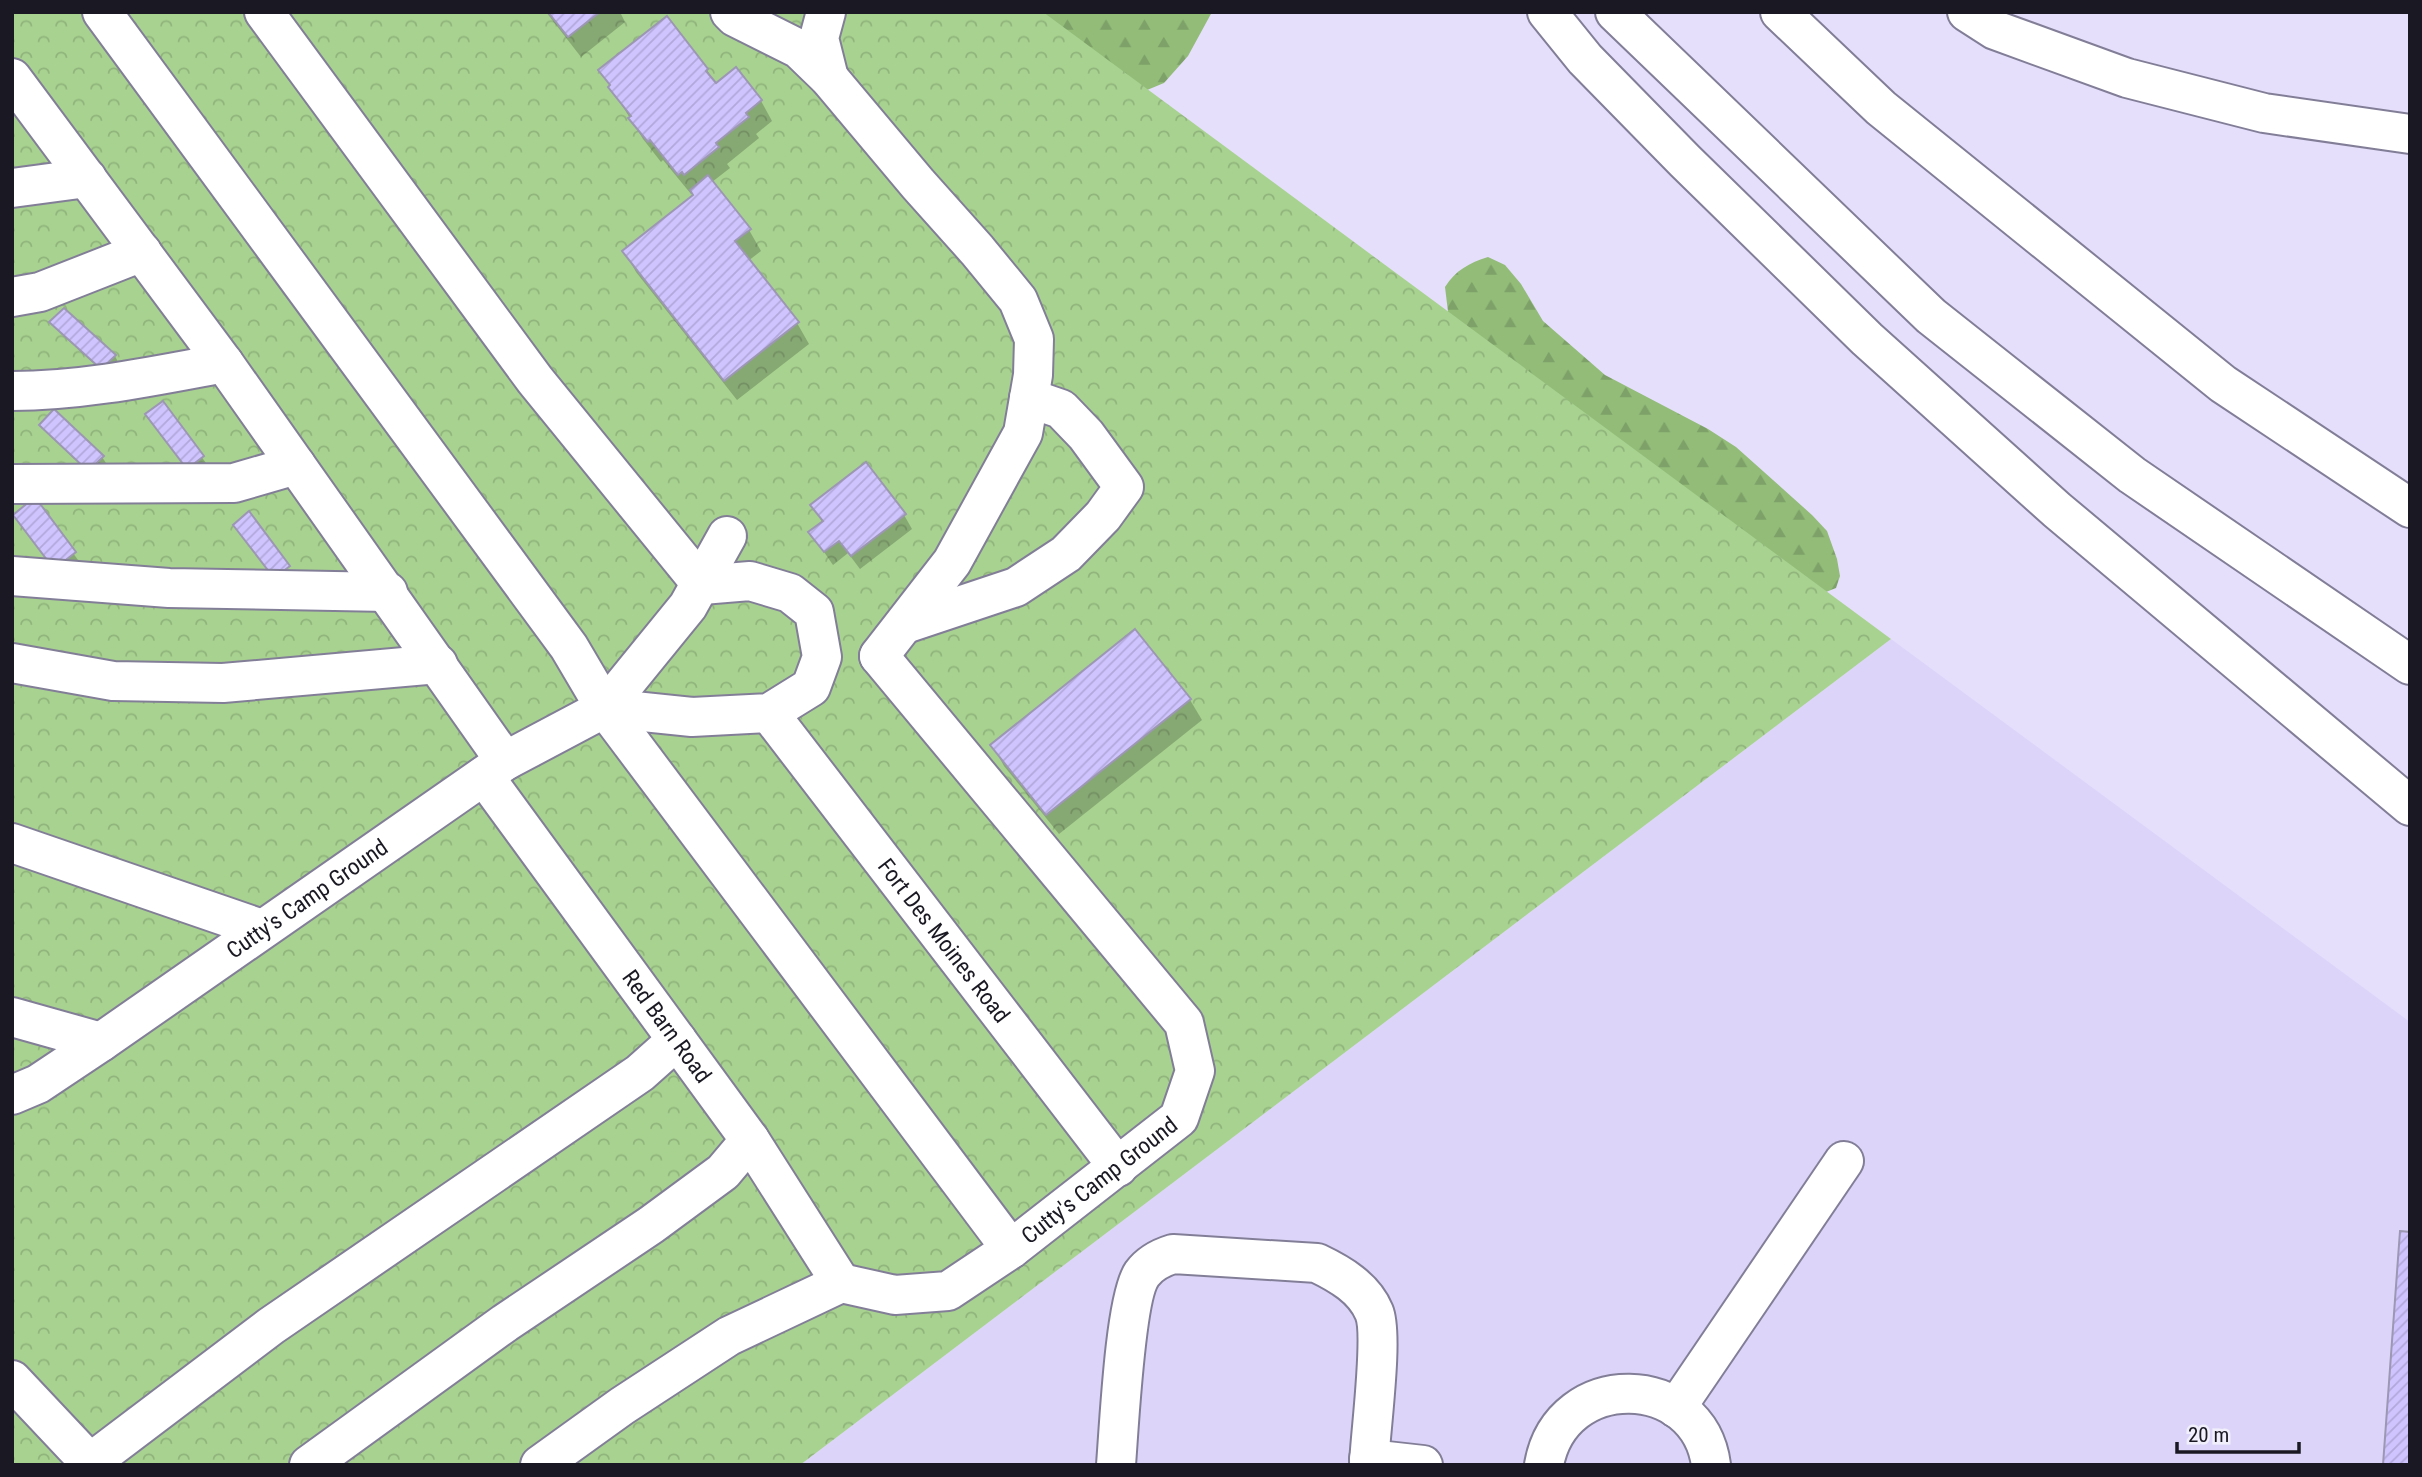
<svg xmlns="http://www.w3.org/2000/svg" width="2422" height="1477" viewBox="0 0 2422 1477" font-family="'Roboto Condensed',sans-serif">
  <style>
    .built { fill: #dcd5f9 }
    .forest { fill: url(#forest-firs) }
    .park { fill: url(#park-crowns) }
    .shadow { fill: #0003 }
    .building { fill: url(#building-hatch); stroke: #9c97b2; stroke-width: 2 }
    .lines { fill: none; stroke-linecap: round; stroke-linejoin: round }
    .minor-casing { stroke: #837e98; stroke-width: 42 }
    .highway-casing { stroke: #837e98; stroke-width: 42 }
    .minor { stroke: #fff; stroke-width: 38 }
    .highway { stroke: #fff; stroke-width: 38 }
    .labels { text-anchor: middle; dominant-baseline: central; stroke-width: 5; stroke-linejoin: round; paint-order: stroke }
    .street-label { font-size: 23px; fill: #1a1822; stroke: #f1effb }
  </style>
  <defs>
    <pattern id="forest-firs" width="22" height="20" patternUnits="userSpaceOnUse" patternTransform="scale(1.75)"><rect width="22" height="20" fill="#92bc78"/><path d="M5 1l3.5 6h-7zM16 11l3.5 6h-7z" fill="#7da168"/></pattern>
    <pattern id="park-crowns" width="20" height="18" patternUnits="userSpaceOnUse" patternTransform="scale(1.75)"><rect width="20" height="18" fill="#a8d290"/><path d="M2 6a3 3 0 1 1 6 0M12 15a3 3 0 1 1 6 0" fill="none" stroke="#90b47c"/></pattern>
    <pattern id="building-hatch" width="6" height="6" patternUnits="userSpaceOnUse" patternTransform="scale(1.75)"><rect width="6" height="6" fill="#d0c4ff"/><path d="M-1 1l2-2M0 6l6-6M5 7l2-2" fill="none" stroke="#b2a8da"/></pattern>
  </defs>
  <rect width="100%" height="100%" fill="#e5dffc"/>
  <polygon class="built" points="1891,639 2410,1022 2410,1465 800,1465"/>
  <g class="forest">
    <polygon points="993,12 1212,12 1188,56 1164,83 1123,100"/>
    <path d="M1488,257L1505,265L1521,284L1543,321L1605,375L1708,429L1736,447L1812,515L1827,531L1837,559L1840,576L1836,588L1811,598L1450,328L1445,287C1456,270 1469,263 1488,257Z"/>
  </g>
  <polygon class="park" points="12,12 1043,12 1891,639 800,1465 12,1465"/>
  <g class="shadow">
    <polygon points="546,12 620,12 625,22 581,57"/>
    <polygon points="666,18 707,70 716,85 761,101 772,121 756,134 759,138 727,164 730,168 712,182 749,230 761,251 748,261 797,323 809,344 737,400 636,272 625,252 695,196 693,192 691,194 663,160 661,162 643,139 600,70"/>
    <polygon points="64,310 115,356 118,362 105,374 55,328 51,322"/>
    <polygon points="162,404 206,463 192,474"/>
    <polygon points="41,425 102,457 106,463 92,476 45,431"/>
    <polygon points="35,500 83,567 63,582 15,515"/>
    <polygon points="813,506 904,515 912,529 860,569 848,553 833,565 811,533 823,523"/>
    <polygon points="1190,700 1202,720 1059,834 1004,766 993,746"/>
  </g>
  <g class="building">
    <polygon points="548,12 600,12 568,37"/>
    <polygon points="667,16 708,69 706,71 716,83 736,67 762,100 746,113 749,117 716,143 719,147 684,175 682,172 678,175 650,140 648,142 628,118 631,116 608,87 610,85 598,70"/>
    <polygon points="708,175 751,229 735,241 799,322 724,381 622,251 693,195 690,190"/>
    <polygon points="64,308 116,355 101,369 49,322"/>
    <polygon points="163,401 204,456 187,469 145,414"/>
    <polygon points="54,409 104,456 88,471 39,425"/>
    <polygon points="866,462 906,514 851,556 839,541 824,552 808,532 823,521 810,505"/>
    <polygon points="35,497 76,552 54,569 13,515"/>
    <polygon points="249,511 290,566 274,578 233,525"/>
    <polygon points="1135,629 1191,699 1046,815 990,745"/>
    <polygon points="2400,1231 2410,1232 2410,1465 2383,1465"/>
  </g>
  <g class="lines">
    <g class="minor-casing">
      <g id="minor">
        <polyline points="102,12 569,647 605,708 1011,1249"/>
        <polyline points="730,12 735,17 799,49 829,78 918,184 977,250 1018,300 1034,339 1033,375 1023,433 952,562 879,656"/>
        <polyline points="826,12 819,38 829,78"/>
        <polyline points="12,78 224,363 505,761"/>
        <polyline points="12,188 87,178"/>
        <polyline points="12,297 40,292 142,252"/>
        <path d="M12,391C83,391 154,376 224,363"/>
        <polyline points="12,484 234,483 296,465"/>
        <polyline points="12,576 169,588 388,592"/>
        <polyline points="905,624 1016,587 1066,554 1103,516 1124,487 1086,435 1061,409 1029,398"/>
        <polyline points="12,663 113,681 223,683 438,664"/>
        <polyline points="605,708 688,606 727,536"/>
        <path id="s1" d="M769,713L1118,1167"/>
        <path id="s2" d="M484,776L750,1140L841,1283"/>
        <polyline points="12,843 262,929"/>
        <polyline points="12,1017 101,1042"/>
        <path id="s3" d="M12,1095L38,1084L101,1042L505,761L605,708L692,717L769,713L811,687L822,657L814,612L790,593L750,581L702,585L535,380L264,12"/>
        <polyline points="12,1380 92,1465"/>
        <polyline points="1676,1408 1844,1161"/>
        <polyline points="1369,1459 1423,1465"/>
        <polyline points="90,1463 271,1326 640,1073 677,1040"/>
        <polyline points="309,1465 505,1323 651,1225 723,1172 750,1140"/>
        <path id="s4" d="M540,1465L622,1406L729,1336L841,1283L895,1295L948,1291L1011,1249L1179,1118L1195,1071L1184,1023L879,656"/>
        <path d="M1116,1465C1119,1428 1125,1298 1142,1274C1150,1263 1160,1258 1173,1254L1317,1263C1340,1274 1364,1288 1374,1312C1384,1335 1370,1434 1369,1465"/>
        <path d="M1544,1465C1561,1368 1699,1372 1711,1465"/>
      </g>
    </g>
    <g class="highway-casing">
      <g id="highway">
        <polyline points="1547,12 1585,59 1685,161 1867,339 2057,510 2410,806"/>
        <polyline points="1615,12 1931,316 2132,475 2410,665"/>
        <polyline points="1780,12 1881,108 2223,384 2410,508"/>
        <polyline points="1967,12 1995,30 2127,78 2264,113 2410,134"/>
      </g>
    </g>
    <use href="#minor" class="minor"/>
    <use href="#highway" class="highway"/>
  </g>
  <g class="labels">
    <g class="street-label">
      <text stroke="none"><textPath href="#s3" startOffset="355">Cutty's Camp Ground</textPath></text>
      <text stroke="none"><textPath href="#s1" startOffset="287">Fort Des Moines Road</textPath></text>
      <text stroke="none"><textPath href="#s2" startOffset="310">Red Barn Road</textPath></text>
      <text stroke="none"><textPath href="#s4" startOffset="649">Cutty's Camp Ground</textPath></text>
    </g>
  </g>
  <rect width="2422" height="1477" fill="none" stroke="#1a1822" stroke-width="28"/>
  <path d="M2177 1442v10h122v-10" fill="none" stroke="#1a1822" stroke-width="3.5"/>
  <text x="2188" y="1442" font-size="21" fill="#1a1822" stroke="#f1effb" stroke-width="5" paint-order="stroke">20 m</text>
</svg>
